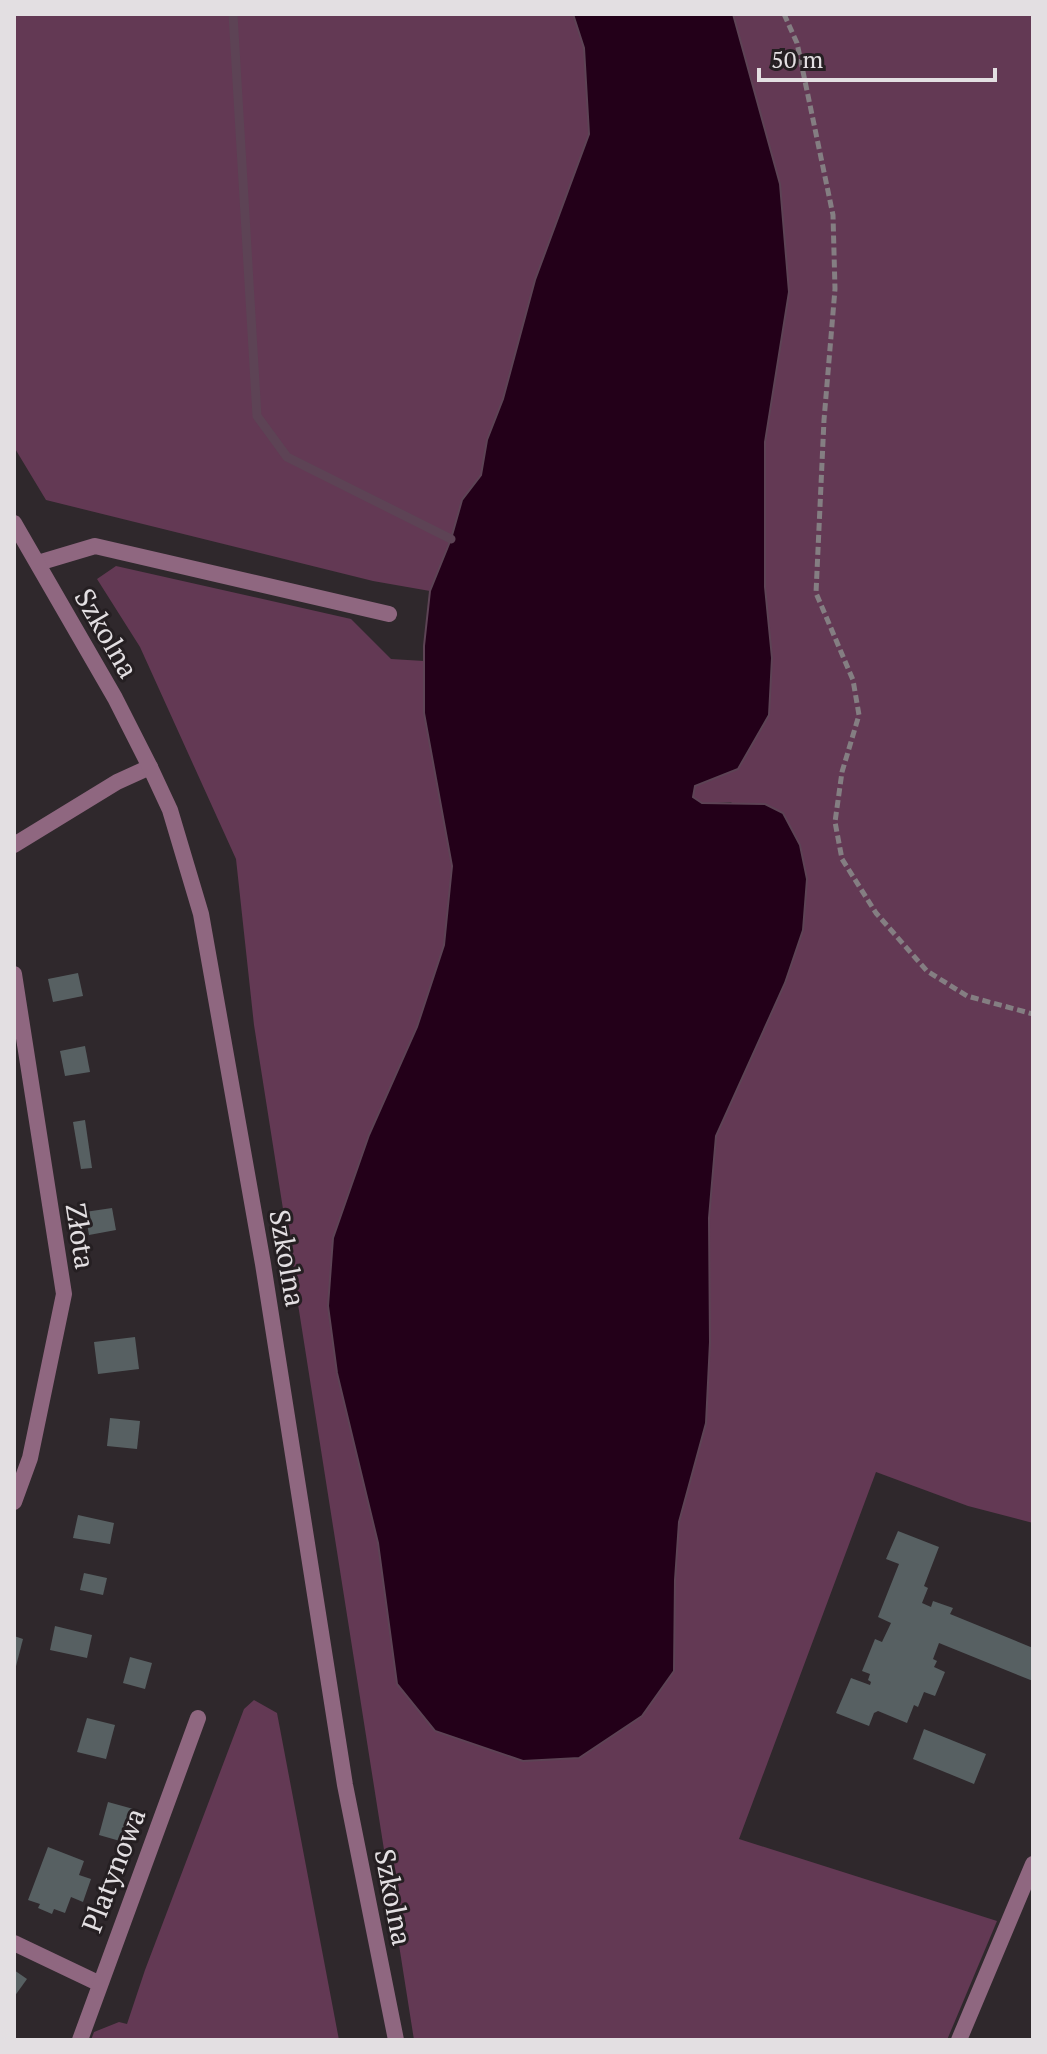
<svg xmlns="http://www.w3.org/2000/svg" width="1047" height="2054" viewBox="0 0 1047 2054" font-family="'PT Serif',serif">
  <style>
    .green { fill: #633954 }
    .water { fill: #230019; stroke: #5d4355; stroke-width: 2 }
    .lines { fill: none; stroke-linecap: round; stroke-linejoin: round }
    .stream { stroke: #5d4355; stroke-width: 9 }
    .building { fill: #576062 }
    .path { stroke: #847e82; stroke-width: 5; stroke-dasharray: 8 4; stroke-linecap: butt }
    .service { stroke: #8f6780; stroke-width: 16 }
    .minor { stroke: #8f6780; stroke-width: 16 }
    .tertiary { stroke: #8f6780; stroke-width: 16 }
    .labels { text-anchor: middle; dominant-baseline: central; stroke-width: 6; stroke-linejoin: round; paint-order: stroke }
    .street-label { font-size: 28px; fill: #e3dfe2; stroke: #251f22 }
  </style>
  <rect width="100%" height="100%" fill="#2f282c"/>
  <g class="green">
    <polygon points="14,14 573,14 584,48 589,134 535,280 503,399 487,440 481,475 462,500 451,539 430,591 373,581 46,500 14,447"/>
    <polygon points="733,14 1033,14 1033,1523 968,1506 876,1472 739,1839 997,1921 947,2040 414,2040 254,1025 236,859 140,647 97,579 116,566 351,619 391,659 424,661 424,713 452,866 444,945 417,1027 369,1135 333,1238 328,1306 337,1373 378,1543 397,1684 674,1671 675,1580 679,1522 706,1423 710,1342 709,1218 716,1136 785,983 803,930 807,879 731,802 702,804 693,797 695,786 738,769 769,714 772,658 765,587 765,442 789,292 752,89"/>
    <polygon points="254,1700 277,1713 339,2040 91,2040 94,2032 119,2022 127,2024 145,1970 244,1709"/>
  </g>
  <polygon class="water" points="573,14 733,14 780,184 789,292 765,442 765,587 772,658 769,715 738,769 695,786 693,797 702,803 765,804 783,813 800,845 807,879 803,930 785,983 716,1136 709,1218 710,1342 706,1423 679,1522 675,1580 674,1671 642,1716 579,1758 523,1761 435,1731 397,1684 378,1543 337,1373 328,1306 333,1238 369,1135 417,1027 444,945 452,866 424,713 424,646 430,591 451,539 462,500 481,475 487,440 503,399 535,280 589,134 584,48"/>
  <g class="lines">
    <polyline class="stream" points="233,14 257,416 287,457 451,539"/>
  </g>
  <g class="building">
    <polygon points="78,973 83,996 53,1002 48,979"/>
    <polygon points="85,1046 90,1072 65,1076 60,1051"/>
    <polygon points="85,1120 92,1168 81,1169 73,1122"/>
    <polygon points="112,1208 116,1230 89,1235 85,1212"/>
    <polygon points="135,1337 139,1369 98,1374 94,1342"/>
    <polygon points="110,1418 140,1421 137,1449 107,1446"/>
    <polygon points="78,1515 114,1523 110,1544 73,1538"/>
    <polygon points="898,1531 939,1547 924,1586 928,1588 922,1603 931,1607 933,1601 953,1608 950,1614 1033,1648 1033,1681 939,1643 933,1659 937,1661 934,1667 945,1672 935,1696 924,1692 918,1707 914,1705 907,1723 878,1711 874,1713 869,1726 836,1713 851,1678 870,1685 871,1682 868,1680 870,1674 862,1671 875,1639 882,1642 891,1623 878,1617 899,1564 886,1559"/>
    <polygon points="84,1573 107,1578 103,1595 80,1590"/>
    <polygon points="55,1626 92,1635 87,1658 50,1650"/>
    <polygon points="14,1636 23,1639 15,1670 14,1670"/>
    <polygon points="130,1657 152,1663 145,1689 123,1683"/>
    <polygon points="87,1718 115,1725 106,1759 77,1752"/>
    <polygon points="924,1729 986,1754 974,1784 913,1759"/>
    <polygon points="108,1802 137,1810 127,1843 99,1835"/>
    <polygon points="48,1847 84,1861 79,1875 91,1879 83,1902 71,1897 65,1913 54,1909 52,1914 38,1908 40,1904 28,1900"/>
    <polygon points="14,1970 27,1979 14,1997"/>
  </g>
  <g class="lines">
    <polyline class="path" points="784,14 797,43 833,215 835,289 824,420 816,593 853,680 859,715 842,772 835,822 842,859 876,913 927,971 967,996 1033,1014"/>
    <polyline class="service" points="38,563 95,546 389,614"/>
    <g class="minor">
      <polyline points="14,845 117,782 150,767"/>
      <polyline points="14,974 64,1294 30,1458 14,1502"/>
      <polyline points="14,1943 98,1983"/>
      <polyline points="80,2040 198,1718"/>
      <polyline points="959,2040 1033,1864"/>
    </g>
    <polyline class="tertiary" points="14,523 115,698 150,767 170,810 201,914 263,1264 345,1785 396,2040"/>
  </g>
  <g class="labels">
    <g class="street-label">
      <text transform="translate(107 633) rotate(60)">Szkolna</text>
      <text transform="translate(81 1236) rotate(81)">Złota</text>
      <text transform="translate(288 1258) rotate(80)">Szkolna</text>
      <text transform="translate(113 1870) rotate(-69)">Platynowa</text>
      <text transform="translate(394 1897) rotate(79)">Szkolna</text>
    </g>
  </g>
  <rect width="1047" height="2054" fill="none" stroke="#e3dfe2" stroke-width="32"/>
  <path d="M759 68v12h236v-12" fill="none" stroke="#e3dfe2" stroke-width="4"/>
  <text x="771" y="68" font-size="24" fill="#e3dfe2" stroke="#251f22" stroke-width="6" paint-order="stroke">50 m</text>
</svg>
